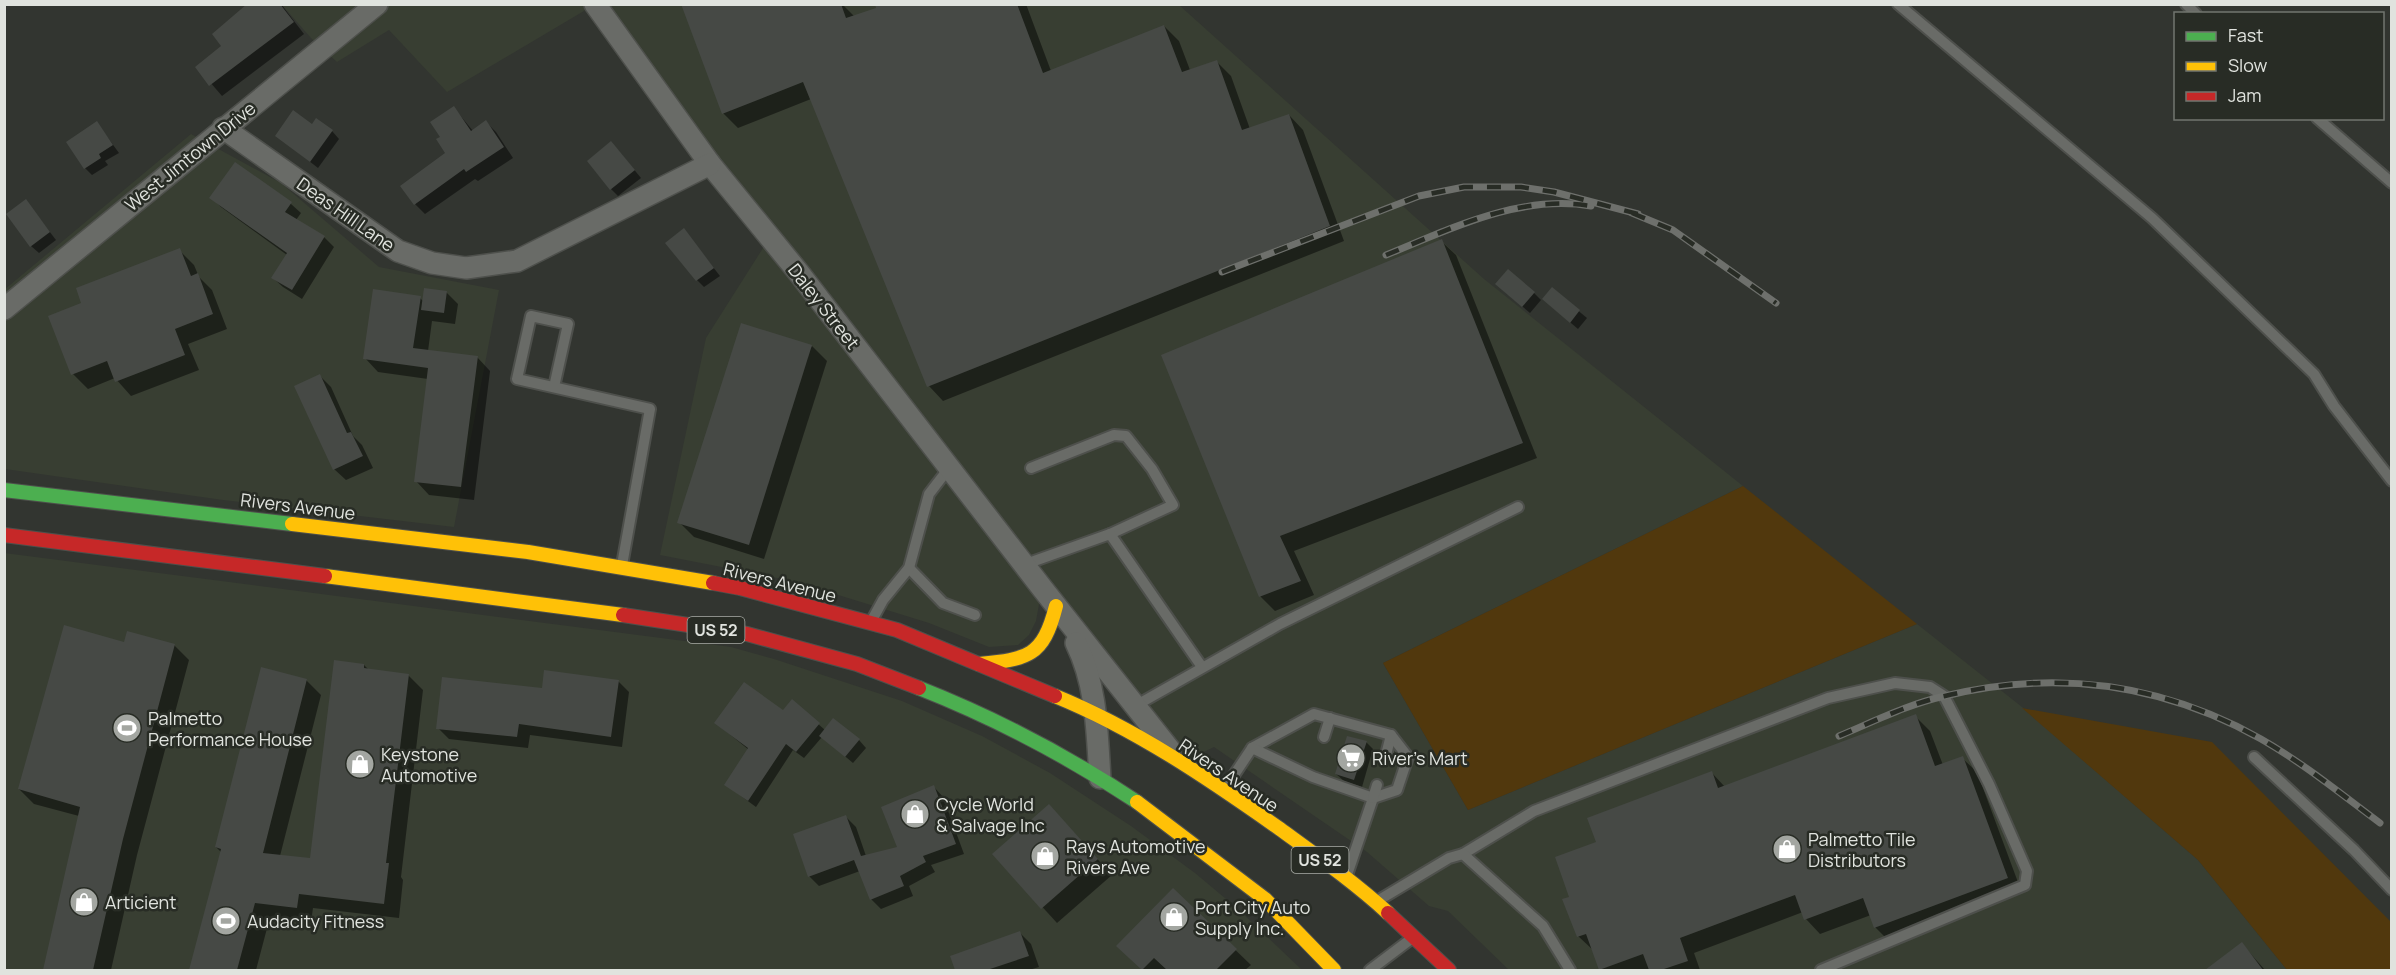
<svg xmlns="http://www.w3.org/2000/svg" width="2396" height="975" viewBox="0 0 2396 975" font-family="Manrope,sans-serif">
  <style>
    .built { fill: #383e32 }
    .green { fill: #51380d }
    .shadow { fill: #0007 }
    .building { fill: #464945 }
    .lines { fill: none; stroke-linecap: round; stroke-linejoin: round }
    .lane-casing { stroke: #4e504c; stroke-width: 14 }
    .street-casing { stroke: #4e504c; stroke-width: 24 }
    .fast-casing { stroke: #4e504c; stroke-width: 16 }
    .slow-casing { stroke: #4e504c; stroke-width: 16 }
    .jam-casing { stroke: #4e504c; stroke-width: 16 }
    .lane { stroke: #696b67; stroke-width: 10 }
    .street { stroke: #696b67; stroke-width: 21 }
    .fast { stroke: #4caf50; stroke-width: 14 }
    .slow { stroke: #ffc107; stroke-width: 14 }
    .jam { stroke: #c62828; stroke-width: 14 }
    .rail-casing { stroke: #6e706c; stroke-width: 7 }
    .rail { stroke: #282c25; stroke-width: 4.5; stroke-dasharray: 14; stroke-linecap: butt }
    .labels { text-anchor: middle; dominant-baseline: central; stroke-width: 5; stroke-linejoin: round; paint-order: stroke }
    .shield { fill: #282c25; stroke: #a9aca6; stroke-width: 1.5 }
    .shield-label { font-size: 16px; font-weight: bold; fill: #e0e3de }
    .street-label { font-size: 18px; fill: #e0e3de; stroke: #282c25 }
    .poi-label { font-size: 18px; fill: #e0e3de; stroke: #282c25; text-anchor: start }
  </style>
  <rect width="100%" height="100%" fill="#323530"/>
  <g class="built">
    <polygon points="282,5 594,5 447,92 389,30 337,62 311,38"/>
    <polygon points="598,5 1179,5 1484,279 1743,486 1383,663 1468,810 1917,624 2022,707 2198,860 2287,970 1509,970 1448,911 1429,906 1367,852 1214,747 1181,763"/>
    <polygon points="191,134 281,183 379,267 499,290 454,527 223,500 5,469 4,290"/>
    <polygon points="770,237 1042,588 1036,621 1029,635 1018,645 989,647 929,623 793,581 660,555 706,338"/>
    <polygon points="4,553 731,647 774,659 902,701 982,736 1050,773 1131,826 1195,873 1238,909 1302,970 5,970"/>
  </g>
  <g class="green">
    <polygon points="1743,486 1917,624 1468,810 1383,663"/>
    <polygon points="2022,708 2212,742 2391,922 2391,970 2287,970 2198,860"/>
  </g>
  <g class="shadow">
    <polygon points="250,4 281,4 304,34 222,96 197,67 224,46"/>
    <polygon points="682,4 842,4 854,16 878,9 877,4 1026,4 1051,71 1164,26 1179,41 1190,70 1216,61 1231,76 1250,129 1289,115 1303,130 1344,241 943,401 929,386 811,99 738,128 723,113"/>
    <polygon points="454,108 473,131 486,122 496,132 513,158 478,181 475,179 425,214 415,204 448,154"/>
    <polygon points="97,123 119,153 105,161 108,165 92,175 85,168"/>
    <polygon points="312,126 332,131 339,139 318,168 277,136"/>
    <polygon points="618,150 641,178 618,196 611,189"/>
    <polygon points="235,164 291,204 301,213 296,220 324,237 334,247 302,299 283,287 273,278 287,255 221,207 211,197"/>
    <polygon points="26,201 56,240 39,253 31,246"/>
    <polygon points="684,230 720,276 704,287 697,280"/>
    <polygon points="1441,241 1456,255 1537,458 1294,551 1314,595 1275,611 1260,596 1163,356"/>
    <polygon points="179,250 194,265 199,277 212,290 227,329 188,344 199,370 131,396 115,378 88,389 73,374 83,304"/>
    <polygon points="1552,289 1587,318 1578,329 1551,306"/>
    <polygon points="1504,291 1534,293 1541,300 1530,313"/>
    <polygon points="446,292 458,304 455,324 432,321 428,351 477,357 490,371 474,500 429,495 416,481 428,379 378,372 365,358 420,298 423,301"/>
    <polygon points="812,346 827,361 764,559 694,537 679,522"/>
    <polygon points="320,376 331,387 353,436 362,445 373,468 346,480 334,469"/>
    <polygon points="125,644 174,645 189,660 137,855 111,970 44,970 79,816 34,804 19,789"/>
    <polygon points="364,665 369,670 408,675 423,690 401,877 403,880 399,918 313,908 311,922 270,917 256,970 190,970 221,852 216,847 306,680 321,695 280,856 311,860"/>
    <polygon points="618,681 629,692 622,747 530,735 528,748 449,739 438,728 543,689"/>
    <polygon points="792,701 825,730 859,740 866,748 853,763 822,737 804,758 793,750 756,807 726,785 749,750 716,723 783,712"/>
    <polygon points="1915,716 1930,731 1943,765 1962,758 1977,772 2022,893 1890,942 1875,927 1871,915 1820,934 1806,919 1803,912 1694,953 1700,970 1600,969 1594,951 1578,936 1571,897 1598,843 1712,773 1725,787"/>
    <polygon points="1366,742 1373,749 1362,787 1344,781 1336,774"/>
    <polygon points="934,787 943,797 964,854 931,865 935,872 909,886 913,896 881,909 871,899 860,871 819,886 809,876 846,817 856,827 866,856 899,848"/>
    <polygon points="1049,806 1112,875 1057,923 994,854"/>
    <polygon points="1173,890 1251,965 1245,970 1144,970 1119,946"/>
    <polygon points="1020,933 1031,944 1039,967 1029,970 957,970 952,957"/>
    <polygon points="2242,944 2265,970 2208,970"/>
  </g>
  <g class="building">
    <polygon points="247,4 280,4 294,22 209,86 195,67 221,46 212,34"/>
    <polygon points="681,4 841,4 846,18 876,8 875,4 1017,4 1043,73 1164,25 1182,72 1217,60 1242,130 1289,114 1330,226 927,387 803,82 722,114"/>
    <polygon points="454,106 471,131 486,120 504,147 466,172 464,169 414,205 400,186 445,153 436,139 440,137 430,122"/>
    <polygon points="293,110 312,124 316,118 333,130 310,162 275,136"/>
    <polygon points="97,121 113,145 99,154 101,158 84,169 66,142"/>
    <polygon points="611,141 635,170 610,190 587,161"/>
    <polygon points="235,162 292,202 285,212 325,236 292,290 271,278 287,253 209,198"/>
    <polygon points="26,199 50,232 30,247 6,214"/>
    <polygon points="684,228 714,268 696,281 665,243"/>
    <polygon points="1442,239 1523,443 1280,536 1301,581 1259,597 1161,355"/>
    <polygon points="180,248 191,276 198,273 213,314 175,329 185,355 115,382 107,361 71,375 48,316 81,303 76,288"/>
    <polygon points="1508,269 1535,292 1522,307 1495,284"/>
    <polygon points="1552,287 1580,310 1570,323 1542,299"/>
    <polygon points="424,288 447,291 444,313 421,310"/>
    <polygon points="373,289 421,296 413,348 478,356 461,487 414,482 428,368 363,359"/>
    <polygon points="741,323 812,345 749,545 677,523"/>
    <polygon points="320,374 347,433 351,432 363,456 333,470 294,386"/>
    <polygon points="64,625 124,642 127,631 175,644 123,839 93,970 43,970 80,807 18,789"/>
    <polygon points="334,660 364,664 364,668 409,674 386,863 389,863 384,904 299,894 297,908 255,903 237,970 189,970 221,849 215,847 261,667 307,679 263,853 310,858"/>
    <polygon points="544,670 619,680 611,737 519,724 517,737 436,729 442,677 542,688"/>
    <polygon points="744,682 783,710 792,699 820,723 796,752 786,744 748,801 724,785 748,748 714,723"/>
    <polygon points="1916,714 1935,766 1963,756 2008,878 1874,928 1863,898 1804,920 1795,895 1680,938 1688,961 1661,970 1649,970 1643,954 1599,970 1586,934 1577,937 1562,899 1569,897 1555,857 1596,842 1587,818 1712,771 1718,788"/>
    <polygon points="833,718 860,739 845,757 819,736"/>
    <polygon points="1347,736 1367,741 1354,780 1335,774"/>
    <polygon points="934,785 956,844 923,856 926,862 900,876 904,886 870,900 854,860 808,877 793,834 846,815 861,856 897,847 881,807"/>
    <polygon points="1049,804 1098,859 1041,909 992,854"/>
    <polygon points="1173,888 1237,949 1216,970 1167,970 1154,958 1142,970 1116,946"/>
    <polygon points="1020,931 1029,956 987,970 955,970 950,956"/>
    <polygon points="2242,942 2263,970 2205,970"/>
  </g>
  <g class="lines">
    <g class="lane-casing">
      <g id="lane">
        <polyline points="1898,4 2152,218 2314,374 2334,406 2392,481"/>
        <polyline points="2186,4 2196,14"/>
        <polyline points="2317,118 2392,183"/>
        <polyline points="554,387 568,324 531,316 517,379 650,409 622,565"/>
        <polyline points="1031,468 1114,435 1126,436 1152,469 1173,505 1110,534"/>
        <polyline points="1023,565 1110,534 1202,667"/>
        <polyline points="909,568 943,603 975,615"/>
        <polyline points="872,620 883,600 909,568 929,494 949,468"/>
        <polyline points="1135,706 1280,624 1518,507"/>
        <polyline points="1324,737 1330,718"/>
        <polyline points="1252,748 1314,714 1391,735 1386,755"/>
        <polyline points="2254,757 2354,850 2392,890"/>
        <polyline points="1226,787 1252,748 1313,777 1373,798 1348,872"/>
        <polyline points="1373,798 1397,790 1408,757 1391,735"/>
        <polyline points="1373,798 1377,785"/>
        <polyline points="1463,854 1534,811 1828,698 1895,683 1930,687 1944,696 1989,784 2027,871 2025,885 1821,970"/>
        <polyline points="1379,900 1449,858 1463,854 1543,926 1570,970"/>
        <polyline points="1370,970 1411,939"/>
      </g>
    </g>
    <g class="street-casing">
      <g id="street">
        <polyline points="595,4 710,164 799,273 1042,588 1170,750"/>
        <polyline points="223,128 398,251 432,263 466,268 517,261 710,164"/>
        <polyline points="4,309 377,4"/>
        <path d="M1076,643C1097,686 1097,732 1100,778"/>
      </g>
    </g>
    <g class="fast-casing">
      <g id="fast">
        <polyline points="4,490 292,524"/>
        <path d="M919,688C995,718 1069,757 1137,802"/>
      </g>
    </g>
    <g class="slow-casing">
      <g id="slow">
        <polyline points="292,524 528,552 713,583"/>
        <polyline points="325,576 623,615"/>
        <path d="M979,664C1028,659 1043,657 1056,606"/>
        <path d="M1055,696C1136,729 1209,779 1280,829C1317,856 1354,882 1388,913"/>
        <polyline points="1137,802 1265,899 1334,970"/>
      </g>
    </g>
    <g class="jam-casing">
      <g id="jam">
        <polyline points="4,535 325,576"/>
        <polyline points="713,583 740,588 897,630 1055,696"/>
        <polyline points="623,615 747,634 857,664 919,688"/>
        <polyline points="1388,913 1449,970"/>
      </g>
    </g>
    <use href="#lane" class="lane"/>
    <use href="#street" class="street"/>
    <use href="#fast" class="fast"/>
    <use href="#slow" class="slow"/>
    <use href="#jam" class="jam"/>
    <g class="rail-casing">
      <g id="rail">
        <polyline points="1632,213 1673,230 1776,303"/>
        <path d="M1386,255C1450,229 1519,194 1591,206"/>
        <polyline points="1222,272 1419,196 1464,187 1521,187 1554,192 1638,214"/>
        <path d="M1839,736C1873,722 1908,704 1945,696C2057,669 2161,683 2261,739C2303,763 2341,794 2380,823"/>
      </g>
    </g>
    <use href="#rail" class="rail"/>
  </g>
  <defs>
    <g id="stadium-disc" transform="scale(1.5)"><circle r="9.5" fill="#a3a6a1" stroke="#282c25"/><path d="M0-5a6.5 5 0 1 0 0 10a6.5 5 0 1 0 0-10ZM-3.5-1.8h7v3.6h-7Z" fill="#fff"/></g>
    <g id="supermarket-disc" transform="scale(1.5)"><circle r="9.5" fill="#a3a6a1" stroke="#282c25"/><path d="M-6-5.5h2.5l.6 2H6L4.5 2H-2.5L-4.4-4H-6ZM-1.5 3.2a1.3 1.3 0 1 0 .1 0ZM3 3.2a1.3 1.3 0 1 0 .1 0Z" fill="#fff"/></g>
    <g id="shop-disc" transform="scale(1.5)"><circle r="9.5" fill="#a3a6a1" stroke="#282c25"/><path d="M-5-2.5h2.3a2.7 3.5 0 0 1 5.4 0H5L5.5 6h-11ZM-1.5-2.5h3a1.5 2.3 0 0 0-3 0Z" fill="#fff"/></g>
  </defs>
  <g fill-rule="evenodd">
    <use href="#stadium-disc" x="127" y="728"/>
    <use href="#supermarket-disc" x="1351" y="758"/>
    <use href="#shop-disc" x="360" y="764"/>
    <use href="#shop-disc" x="915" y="814"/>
    <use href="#shop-disc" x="1787" y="849"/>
    <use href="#shop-disc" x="1045" y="856"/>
    <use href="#shop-disc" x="84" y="902"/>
    <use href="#shop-disc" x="1174" y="917"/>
    <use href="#stadium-disc" x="226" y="921"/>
  </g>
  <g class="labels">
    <g class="shield">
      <rect x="687.5" y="617" width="57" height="26" rx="4.5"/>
      <rect x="1291.5" y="847" width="57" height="26" rx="4.5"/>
    </g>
    <g class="shield-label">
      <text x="716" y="630">US 52</text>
      <text x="1320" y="860">US 52</text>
    </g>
    <g class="street-label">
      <text transform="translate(190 156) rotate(-39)">West Jimtown Drive</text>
      <text transform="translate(346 214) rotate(35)">Deas Hill Lane</text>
      <text transform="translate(824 306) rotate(52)">Daley Street</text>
      <text transform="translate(298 506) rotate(7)">Rivers Avenue</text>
      <text transform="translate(780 582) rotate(14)">Rivers Avenue</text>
      <text transform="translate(1229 775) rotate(34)">Rivers Avenue</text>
    </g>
    <g class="poi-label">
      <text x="148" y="718">Palmetto<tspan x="148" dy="21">Performance House</tspan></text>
      <text x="381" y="754">Keystone<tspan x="381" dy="21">Automotive</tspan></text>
      <text x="1372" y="758">River's Mart</text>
      <text x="936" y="804">Cycle World<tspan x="936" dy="21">&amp; Salvage Inc</tspan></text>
      <text x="1808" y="839">Palmetto Tile<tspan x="1808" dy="21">Distributors</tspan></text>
      <text x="1066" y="846">Rays Automotive<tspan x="1066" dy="21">Rivers Ave</tspan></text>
      <text x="105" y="902">Articient</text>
      <text x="1195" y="907">Port City Auto<tspan x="1195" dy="21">Supply Inc.</tspan></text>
      <text x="247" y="921">Audacity Fitness</text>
    </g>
  </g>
  <rect width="2396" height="975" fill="none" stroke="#e0e3de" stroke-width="12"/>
  <rect x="2174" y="12" width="210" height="108" fill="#282c25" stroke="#72756f" stroke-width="1.5"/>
  <rect x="2186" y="32" width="30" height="9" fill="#4caf50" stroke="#72756f" stroke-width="1.5"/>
  <text x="2228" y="42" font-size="18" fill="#e0e3de">Fast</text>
  <rect x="2186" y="62" width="30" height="9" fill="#ffc107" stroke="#72756f" stroke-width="1.5"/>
  <text x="2228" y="72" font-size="18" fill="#e0e3de">Slow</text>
  <rect x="2186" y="92" width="30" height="9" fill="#c62828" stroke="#72756f" stroke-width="1.5"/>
  <text x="2228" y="102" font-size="18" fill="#e0e3de">Jam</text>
</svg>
